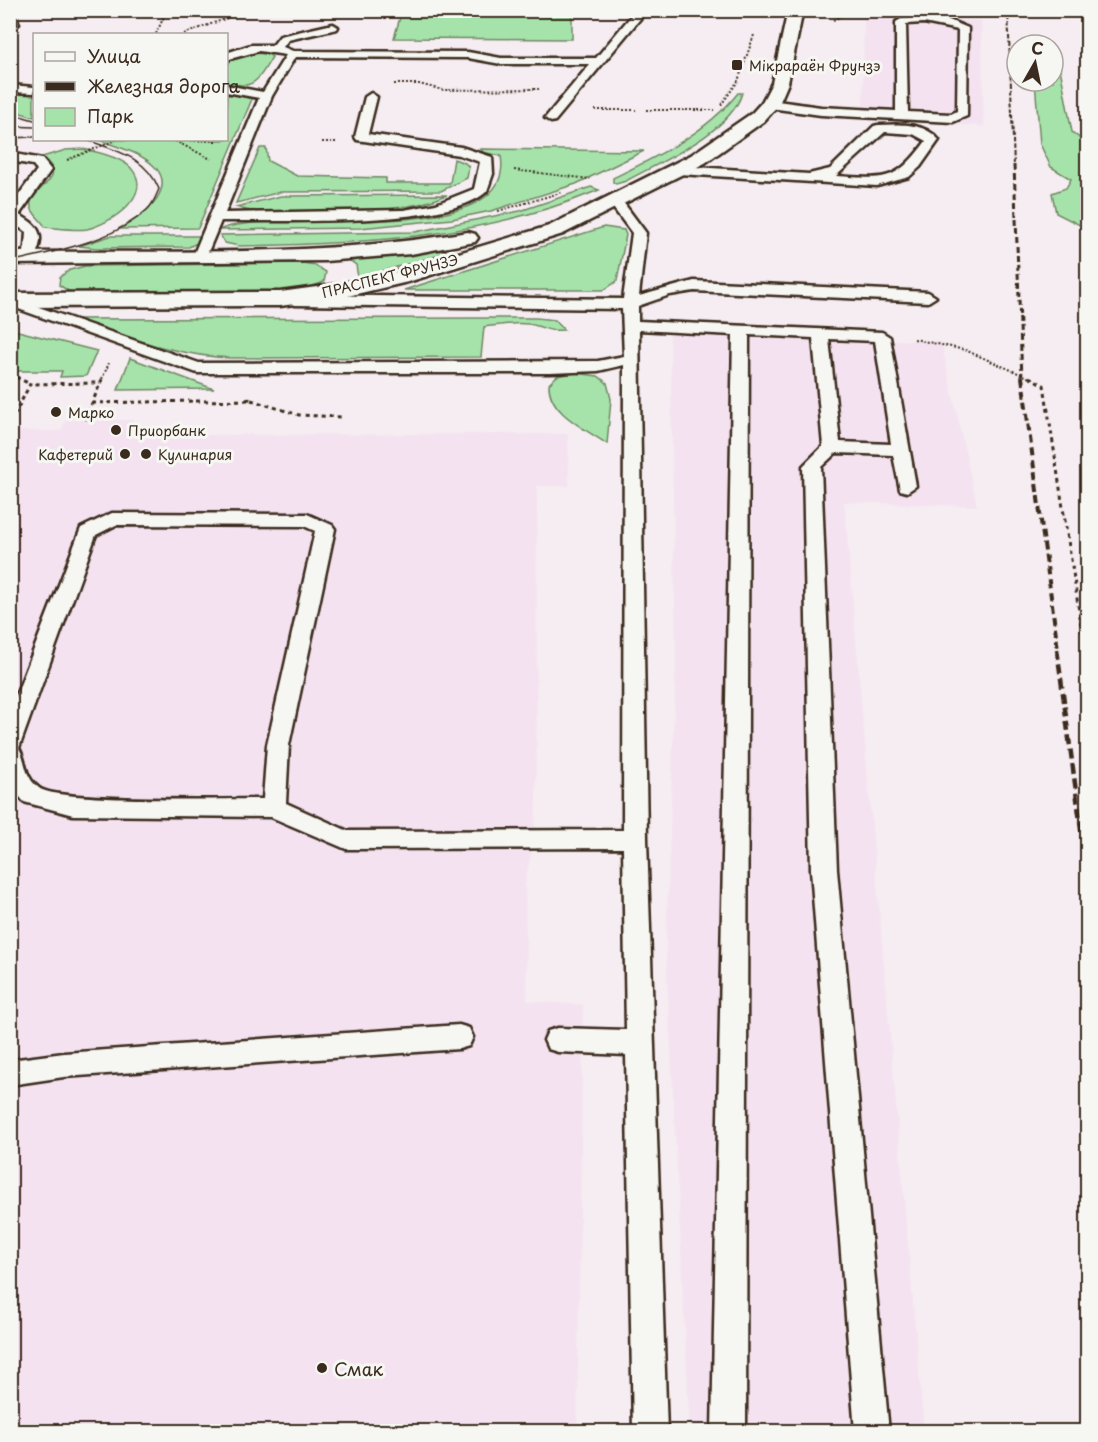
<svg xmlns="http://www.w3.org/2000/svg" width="1098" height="1442" viewBox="0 0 1098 1442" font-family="'Playpen Sans',sans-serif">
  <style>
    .built { fill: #f4e2f0 }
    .green { fill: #a6e3aa; stroke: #708664; stroke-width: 1.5 }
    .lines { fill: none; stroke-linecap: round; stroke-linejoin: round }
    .service-casing { stroke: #3b2a1e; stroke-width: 5 }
    .minor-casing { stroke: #3b2a1e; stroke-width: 5 }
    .secondary-casing { stroke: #3b2a1e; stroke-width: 5 }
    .path-far2 { stroke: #3b2a1e; stroke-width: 2; stroke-dasharray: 2 2; stroke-linecap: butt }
    .path-far1 { stroke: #3b2a1e; stroke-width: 3; stroke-dasharray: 4 4; stroke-linecap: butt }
    .path { stroke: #3b2a1e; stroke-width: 4; stroke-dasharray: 4.5 4.5; stroke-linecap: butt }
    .service { fill: #f6f6f2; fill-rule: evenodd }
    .minor { fill: #f6f6f2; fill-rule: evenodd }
    .secondary { fill: #f6f6f2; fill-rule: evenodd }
    .tram { stroke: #3b2a1e; stroke-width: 1.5 }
    .rail-far3 { stroke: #3b2a1e; stroke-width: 2; stroke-dasharray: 4.5 2; stroke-linecap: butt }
    .rail-far2 { stroke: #3b2a1e; stroke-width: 3; stroke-dasharray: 6 3; stroke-linecap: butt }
    .rail-far1 { stroke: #3b2a1e; stroke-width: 4; stroke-dasharray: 8 4; stroke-linecap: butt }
    .rail { stroke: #3b2a1e; stroke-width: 4.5; stroke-dasharray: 10 4.5; stroke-linecap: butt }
    .poi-dot { fill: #3b2a1e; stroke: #f6f6f2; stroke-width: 2 }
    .labels { text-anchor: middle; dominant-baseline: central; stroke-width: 6; stroke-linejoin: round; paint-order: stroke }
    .far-poi-label { font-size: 14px; fill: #3b2a1e; stroke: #f6f6f2; text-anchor: start }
    .far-street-label { font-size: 14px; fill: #3b2a1e; stroke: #f6f6f2 }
    .near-poi-label { font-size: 18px; fill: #3b2a1e; stroke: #f6f6f2; text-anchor: start }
  </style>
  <rect width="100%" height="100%" fill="#f5edf1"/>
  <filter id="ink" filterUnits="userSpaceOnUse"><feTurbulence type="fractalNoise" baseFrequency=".0167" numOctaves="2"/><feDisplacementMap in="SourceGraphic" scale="12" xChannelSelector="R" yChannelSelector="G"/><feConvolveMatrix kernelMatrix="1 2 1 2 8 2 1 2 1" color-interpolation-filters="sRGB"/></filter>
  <g filter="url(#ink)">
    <g class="built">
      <polygon points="864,15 981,21 984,126 863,119"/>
      <polygon points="670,331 941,342 977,506 844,502 924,1431 690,1431 666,949 676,657"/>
      <polygon points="66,420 134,420 129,435 568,434 569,486 537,486 536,807 534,839 525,882 527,1001 583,1005 577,1431 11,1431 10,431 61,431"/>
    </g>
    <g class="green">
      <polygon points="401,14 572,15 572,39 394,38"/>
      <path d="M251,53L268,54L272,57C258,80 255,90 227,83V67L231,59Z"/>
      <polygon points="1053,59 1059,63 1072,132 1087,144 1087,243 1080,225 1056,213 1052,193 1066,188 1071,179 1051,167 1040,144 1035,81 1053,81"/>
      <polygon points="10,92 34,92 34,117 11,110"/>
      <path d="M738,93H742C731,132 660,162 626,181L616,184L613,182V178C660,155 706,133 738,93Z"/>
      <path d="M237,94L252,99L198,228L118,229C137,220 180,191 154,166C140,152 117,147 99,140H226L227,95Z"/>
      <polygon points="260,148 266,148 268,161 297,176 386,178 386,183 450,183 454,159 465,163 469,167 467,178 441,191 281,192 236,203"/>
      <path d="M83,149C98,152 121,157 131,168C155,195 110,224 87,229C75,231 58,228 45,227C42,220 33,215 31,207C26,188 73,180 42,157L66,150Z"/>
      <path d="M481,149L644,151L576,184L491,211L452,219L360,228L219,230C272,205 518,253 501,156L482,152Z"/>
      <path d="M591,187L599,190C484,238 361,244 239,246L225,243L220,235L415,232L520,211Z"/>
      <path d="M447,195C403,214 352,210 305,211C283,211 257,215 236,207L281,196Z"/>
      <polygon points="604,227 624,230 626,235 617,281 604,290 404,290"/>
      <polygon points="110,236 203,236 199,242 189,247 96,248 79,246"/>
      <polygon points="445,250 447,253 358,278 356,265 349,260"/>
      <polygon points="303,263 315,265 326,272 324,282 298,292 92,294 70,292 59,285 60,277 70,270 85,266"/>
      <path d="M536,318L555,320L564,330C549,331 550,330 537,326C521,321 500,325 484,327L481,357L231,358C176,356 125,336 73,319Z"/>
      <polygon points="10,329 97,351 86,376 60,377 62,371 11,371"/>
      <polygon points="130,358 214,389 118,390"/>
      <path d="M575,373L598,376L607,383L611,399L607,444C586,429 548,413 549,384L557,376Z"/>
    </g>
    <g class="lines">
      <g class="service-casing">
        <g id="service">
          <polygon points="10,10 15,13 19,24 10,30"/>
          <path d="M636,10L801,11L796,14H644L555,121L551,122L545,118L590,64H501L468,58L295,57L272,96L225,213L404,210L436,204L474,189L480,162L459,155L357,140L355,137L365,97L371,93L377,97L368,134L461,147L492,157L493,174L487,191C452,228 275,220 221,221L205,259L200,260L193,256L259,98L226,92V85L263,92L286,55L259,51L226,60V53L251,45H273L280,36L333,24L338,27L337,29L288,40L283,47L293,51L468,52L501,58H596Z"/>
          <path d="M924,17L949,20L968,28L967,116L953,122L821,115L770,108L764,104L770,100L821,107L896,111V22L901,19ZM924,23L958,30L957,111L951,114L908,112L906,24Z"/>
          <polygon points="10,85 34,87 34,93 10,92"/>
          <path d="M878,125C899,124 925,122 939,140L920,167L909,177L877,186L679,174L672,170L679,166L809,174L830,169L874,126ZM885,132L913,134L926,141C895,183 886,179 836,176Z"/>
          <path d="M10,153L42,159L51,170L19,215C42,226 46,239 32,261L27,262L20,258L25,247L26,232L10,221V207L37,170L33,165L10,161Z"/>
          <path d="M615,197L620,198L646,233L639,296L694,281L928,292L936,297L928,302L694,291L670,295L638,306V321L882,332L890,337L916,486L907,492L900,490L893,455L836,453L821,467L837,870L889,1432H855L811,870L803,466L823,446L813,338L749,335L746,1432H712L733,335L639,330L647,839L667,1432H633L626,1055L558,1052L548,1049L544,1040L548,1031L558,1028L626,1030L623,848L346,849L271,817L73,815L24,802L10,785V711L81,528L112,513L307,514L332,525L335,529L289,745L286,803L348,831L623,830L624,365L598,371L550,373H197L10,306V297L199,363L598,361L624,356L622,309L294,305L286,300L294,295L623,299L632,233L608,201ZM829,339L875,341L891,444L840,442ZM116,525L304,526L315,531L267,745L263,799C228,799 57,803 39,788C23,775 27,762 19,748L96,535Z"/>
          <polygon points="459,1025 469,1028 473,1037 469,1046 459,1049 64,1077 10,1085 10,1060 64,1053"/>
        </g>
      </g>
      <g class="minor-casing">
        <polygon id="minor" points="815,10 813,13 796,16 788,11"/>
      </g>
      <g class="secondary-casing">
        <g id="secondary">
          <polygon points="788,10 803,10 788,83 779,104 764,121 705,163 563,234 408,282 339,298 280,306 10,307 10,293 280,292 339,284 395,272 549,226 691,155 752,113 762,102 772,83"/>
          <path d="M468,232L475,234L478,238L475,242L411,254L325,261L10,264V252C163,250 318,258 468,232Z"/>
        </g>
      </g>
      <g class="path-far2">
        <polyline points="596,10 608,11"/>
        <polyline points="833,20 854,10"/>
        <polyline points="156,34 167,10"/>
        <polyline points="184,34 249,10"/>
        <polyline points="394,84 419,84 443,90 539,89"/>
        <polyline points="721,105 738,81 754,35"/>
        <polyline points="595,110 636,110"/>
        <polyline points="646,110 715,110"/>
        <polyline points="146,140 218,141"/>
        <polyline points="175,141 211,159"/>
        <polyline points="322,142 336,142"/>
        <polyline points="67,160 116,140"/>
        <polyline points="514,170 590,179"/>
        <polyline points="498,211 563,192"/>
        <polyline points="914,339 965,350 1032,379"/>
        <polyline points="10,374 19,379"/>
        <polyline points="102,379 109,363"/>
      </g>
      <g class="path-far1">
        <polyline points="16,377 30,384"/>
        <polyline points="1029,377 1044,385 1085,650"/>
        <polyline points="251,400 299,415 341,417"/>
        <polyline points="92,403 251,400 244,397"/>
        <polyline points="85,420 103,377"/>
        <polyline points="11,422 30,384 100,383"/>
      </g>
      <polyline class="path" points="1085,649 1088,674"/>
      <use href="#service" class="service"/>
      <use href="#minor" class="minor"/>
      <use href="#secondary" class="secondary"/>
      <g class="tram">
        <polyline points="10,113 34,120"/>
        <polyline points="10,126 34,127"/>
        <polyline points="10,138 34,137"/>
        <path d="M10,262C55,251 113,242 148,209C153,204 156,196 159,189C146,157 117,151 87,140"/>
      </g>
      <polyline class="rail-far3" points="1008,10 1014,166"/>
      <polyline class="rail-far2" points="1014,165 1022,379"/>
      <polyline class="rail-far1" points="1022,377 1058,650"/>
      <polyline class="rail" points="1057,649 1088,881"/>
    </g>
  </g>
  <g class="poi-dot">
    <rect x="731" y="59" width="12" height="12" rx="3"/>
    <circle cx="56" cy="412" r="6"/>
    <circle cx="116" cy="430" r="6"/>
    <circle cx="125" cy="454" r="6"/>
    <circle cx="146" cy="454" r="6"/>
    <circle cx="322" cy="1368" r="6"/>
  </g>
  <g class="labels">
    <g class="far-poi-label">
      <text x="749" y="65">Мікрараён Фрунзэ</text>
      <text x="68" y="412">Марко</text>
      <text x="128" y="430">Приорбанк</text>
      <text x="113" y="454" text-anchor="end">Кафетерий</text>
      <text x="158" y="454">Кулинария</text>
    </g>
    <g class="far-street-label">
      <text transform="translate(390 276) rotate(-14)">ПРАСПЕКТ ФРУНЗЭ</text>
    </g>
    <g class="near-poi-label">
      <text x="334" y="1368">Смак</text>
    </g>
  </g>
  <rect width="1098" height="1442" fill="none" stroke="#f6f6f2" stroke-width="36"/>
  <rect x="18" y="18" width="1062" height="1406" fill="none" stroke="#3b2a1e" stroke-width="2" filter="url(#ink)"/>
  <rect x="33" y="33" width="195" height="108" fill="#f6f6f2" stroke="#aba49d" stroke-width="1.5"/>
  <rect x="45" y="52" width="30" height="9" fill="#f6f6f2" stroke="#aba49d" stroke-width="1.5"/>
  <text x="87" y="63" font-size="18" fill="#3b2a1e">Улица</text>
  <rect x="45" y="82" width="30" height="9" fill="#3b2a1e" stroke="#aba49d" stroke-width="1.5"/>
  <text x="87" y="93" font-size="18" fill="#3b2a1e">Железная дорога</text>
  <rect x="45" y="108" width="30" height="18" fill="#a6e3aa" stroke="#aba49d" stroke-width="1.5"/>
  <text x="87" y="123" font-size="18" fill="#3b2a1e">Парк</text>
  <g transform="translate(1035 63) rotate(9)"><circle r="28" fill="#f6f6f2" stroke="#aba49d" stroke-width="1.5"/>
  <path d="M0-4.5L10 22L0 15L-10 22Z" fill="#3b2a1e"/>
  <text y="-9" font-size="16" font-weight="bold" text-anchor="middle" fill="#3b2a1e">С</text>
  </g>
</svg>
